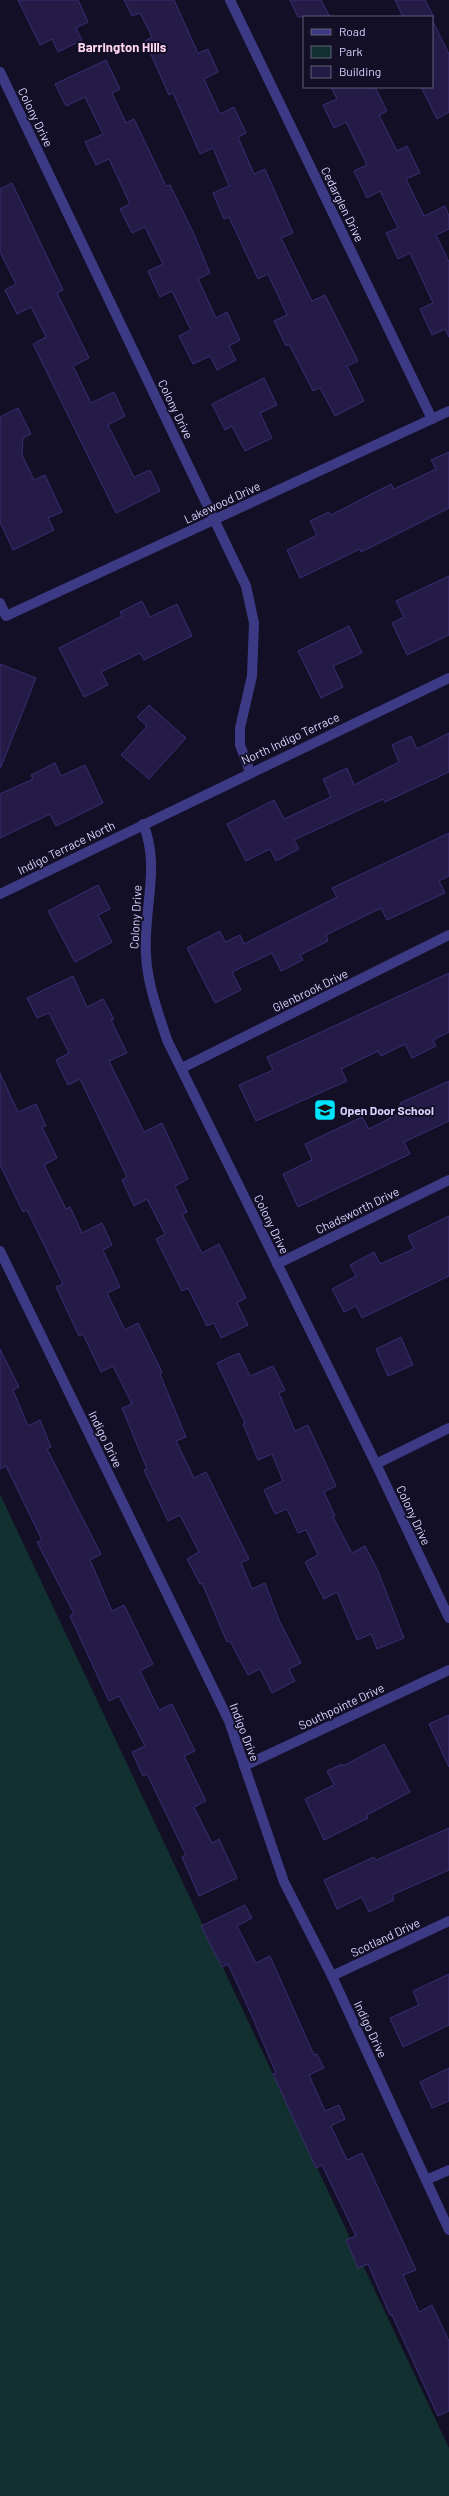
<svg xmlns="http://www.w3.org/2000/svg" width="449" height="2496" viewBox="0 0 449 2496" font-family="Barlow,sans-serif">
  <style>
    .green { fill: #12302f }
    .building { fill: #241b47; stroke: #3b2d73 }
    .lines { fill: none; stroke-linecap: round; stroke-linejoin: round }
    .minor { stroke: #3d3a85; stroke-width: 10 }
    .labels { text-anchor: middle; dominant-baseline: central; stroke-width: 4; stroke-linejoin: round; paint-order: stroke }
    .street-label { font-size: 12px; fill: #d9d4ff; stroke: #130f26 }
    .poi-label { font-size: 12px; font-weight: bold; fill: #d9d4ff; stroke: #130f26; text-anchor: start }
    .neighbourhood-label { font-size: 13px; font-weight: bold; fill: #ffd6f0; stroke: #130f26 }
  </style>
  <rect width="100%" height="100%" fill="#130f26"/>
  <polygon class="green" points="0,1494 449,2448 449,2496 0,2496"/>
  <g class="building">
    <polygon points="18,0 78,0 88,22 76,28 82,40 58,52 52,39 40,45"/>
    <polygon points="124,0 174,0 198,53 208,49 218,72 204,79 220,114 234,107 246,133 238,137 254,174 265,169 293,233 281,238 312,301 325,295 358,361 347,366 364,401 335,416 320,388 313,391 289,344 286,346 274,321 287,315 268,274 258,279 229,217 224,219 213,193 229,186 213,148 200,154 173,93 169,95 145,41 152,37 140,13 132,16"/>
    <polygon points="290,0 321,0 330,17 298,17"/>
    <polygon points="395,0 425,0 434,17 403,17"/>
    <polygon points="432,20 449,54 449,112 437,119 421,87 432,87"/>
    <polygon points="106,60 120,89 112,93 126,123 134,119 166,186 170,185 193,232 210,273 198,279 216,318 227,312 240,340 229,346 236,360 217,370 210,356 193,364 179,336 191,330 172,291 160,297 148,271 163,264 145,227 132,233 120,209 130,204 109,159 96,165 85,142 103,134 85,97 66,106 55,84"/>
    <polygon points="331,87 375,87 387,111 379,115 397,151 407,146 420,173 406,179 424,216 445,206 449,216 449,229 436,235 449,262 449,337 445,329 432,335 420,309 433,303 410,253 398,259 386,233 398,228 380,191 367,198 354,171 367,165 346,122 334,128 323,105 337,99"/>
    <polygon points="12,183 63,290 57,293 89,358 73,366 91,403 114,392 125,416 108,425 134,477 150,470 160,491 116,513 33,344 46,337 31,307 17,314 5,290 16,284 0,252 0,189"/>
    <polygon points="264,378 277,405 260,413 272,438 245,451 232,426 225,430 212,404"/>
    <polygon points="18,408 31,434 23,438 22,455 34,480 45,475 62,512 48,518 54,530 13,550 0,522 0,417"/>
    <polygon points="449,452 449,508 361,552 360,549 300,578 287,550 317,535 310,521 329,512 331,515 391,484 394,489 436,469 431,460"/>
    <polygon points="449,576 449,635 407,655 392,623 404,617 396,601"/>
    <polygon points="142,601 150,617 177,604 192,636 144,660 140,653 101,672 108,685 84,697 59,648 122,616 120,612"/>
    <polygon points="349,626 362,653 333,666 343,687 321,698 298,651"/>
    <polygon points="0,664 36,678 1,767 0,767"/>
    <polygon points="149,705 186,738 149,779 121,755 147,726 137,717"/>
    <polygon points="449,733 449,772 385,802 383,799 294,840 299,849 276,861 270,849 246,861 227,824 274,800 284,819 331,797 323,779 347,768 354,785 399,762 392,745 411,736 417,749"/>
    <polygon points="55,763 61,776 85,765 103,803 56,826 50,814 0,838 0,794 33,779 31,775"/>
    <polygon points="449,833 449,876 439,881 445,893 387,920 381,908 326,935 328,941 300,955 303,960 281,971 272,953 232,972 241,990 215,1003 187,948 220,931 225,942 240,935 244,944 337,897 332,888"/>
    <polygon points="98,885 110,909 98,915 112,942 75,962 48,911"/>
    <polygon points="449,973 449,1032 433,1040 436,1046 412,1058 405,1044 381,1056 378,1051 341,1069 347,1081 256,1121 239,1085 273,1070 267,1057"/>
    <polygon points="73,976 87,1007 103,999 114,1019 111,1020 127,1053 109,1061 144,1132 162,1123 188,1179 175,1186 187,1212 182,1214 202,1253 219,1244 246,1298 237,1303 248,1325 221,1338 214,1323 207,1326 188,1288 182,1291 156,1239 165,1234 147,1199 134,1206 122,1180 127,1177 80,1079 68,1085 56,1060 69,1053 49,1013 37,1018 27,998"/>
    <polygon points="0,1073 18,1112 36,1104 46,1126 42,1127 57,1158 44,1165 66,1209 70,1207 82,1233 102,1223 112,1245 103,1250 120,1287 107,1293 125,1330 138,1323 162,1372 160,1374 186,1437 176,1441 194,1478 206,1472 249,1559 241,1563 252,1589 265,1583 279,1620 301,1663 289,1669 295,1681 272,1693 260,1669 248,1675 230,1641 227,1642 202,1583 200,1584 187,1559 199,1552 180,1515 168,1521 144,1470 147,1469 122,1408 132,1404 113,1366 101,1372 83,1334 79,1336 56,1287 63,1284 27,1210 23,1212 0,1165"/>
    <polygon points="449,1081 449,1121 404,1142 410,1154 298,1207 283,1174 312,1160 305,1144 362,1117 369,1129 404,1111 400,1103"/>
    <polygon points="449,1216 449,1276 362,1318 356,1306 344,1312 332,1289 356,1276 350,1265 374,1252 380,1264 414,1249 408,1236"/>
    <polygon points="401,1337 413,1365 388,1376 376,1349"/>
    <polygon points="0,1349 19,1387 13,1390 28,1426 40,1420 51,1447 47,1449 101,1554 90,1560 112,1611 124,1605 153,1664 140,1671 159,1710 172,1704 195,1751 184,1756 206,1801 194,1807 212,1843 219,1839 237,1878 199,1896 182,1857 186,1855 147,1774 143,1776 132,1752 145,1746 119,1696 109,1701 70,1616 74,1614 37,1542 42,1540 6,1466 0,1469"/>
    <polygon points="239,1353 250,1376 273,1366 285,1390 279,1393 295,1431 308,1425 336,1486 324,1492 335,1516 333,1517 352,1553 365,1546 378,1571 404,1638 377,1649 371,1634 357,1640 337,1592 324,1599 305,1562 318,1555 306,1530 298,1533 287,1509 275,1514 264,1490 283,1481 272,1454 258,1460 243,1424 245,1423 217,1363"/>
    <polygon points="449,1715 449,1767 429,1724"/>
    <polygon points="384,1744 410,1792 367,1815 368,1818 324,1840 305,1799 334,1785 327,1771 342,1764 343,1766"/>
    <polygon points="449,1828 449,1870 392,1895 394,1900 369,1912 362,1897 337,1909 324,1880 374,1857 376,1860"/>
    <polygon points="245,1905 252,1918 237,1926 256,1963 270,1956 314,2055 317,2054 324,2068 309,2075 325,2111 339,2105 345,2119 331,2126 347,2160 362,2153 416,2270 403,2275 419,2312 432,2305 449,2341 449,2411 438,2416 392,2315 390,2315 368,2264 358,2268 346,2240 356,2236 322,2165 316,2168 273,2074 276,2073 251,2014 228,1964 222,1967 201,1926"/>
    <polygon points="449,1974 449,2025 403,2047 390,2018 419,2005 413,1991"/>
    <polygon points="449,2068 449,2101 432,2108 420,2082"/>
  </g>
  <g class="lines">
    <g class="minor">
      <polyline points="230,0 432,419"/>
      <polyline points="0,72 246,586 254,623 252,676 240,728 240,745 250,772"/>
      <polyline points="0,603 6,616 449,411"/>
      <path d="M143,824C161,866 143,910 146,954C147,983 158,1012 167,1040L376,1464L449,1618"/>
      <polyline points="0,894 449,678"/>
      <polyline points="182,1068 449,935"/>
      <polyline points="0,1251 229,1721 284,1882 332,1976 449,2230"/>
      <polyline points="277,1264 449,1180"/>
      <polyline points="376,1464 449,1428"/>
      <polyline points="244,1766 449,1670"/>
      <polyline points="332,1976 449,1921"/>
      <polyline points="426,2180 449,2170"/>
    </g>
  </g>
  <defs>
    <g id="school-square" transform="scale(1.15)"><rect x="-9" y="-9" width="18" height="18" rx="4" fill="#00e5ff" stroke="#130f26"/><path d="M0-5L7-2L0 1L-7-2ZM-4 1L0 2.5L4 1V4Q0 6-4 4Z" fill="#111"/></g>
  </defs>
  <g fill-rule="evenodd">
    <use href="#school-square" x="325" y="1110"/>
  </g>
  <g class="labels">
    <g class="street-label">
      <text transform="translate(36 117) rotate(64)">Colony Drive</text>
      <text transform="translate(343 204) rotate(64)">Cedarglen Drive</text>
      <text transform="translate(176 409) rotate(64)">Colony Drive</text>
      <text transform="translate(222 502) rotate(-25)">Lakewood Drive</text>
      <text transform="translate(290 738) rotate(-25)">North Indigo Terrace</text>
      <text transform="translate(66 847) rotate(-26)">Indigo Terrace North</text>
      <text transform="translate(135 917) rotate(-87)">Colony Drive</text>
      <text transform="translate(310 990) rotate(-26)">Glenbrook Drive</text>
      <text transform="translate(357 1210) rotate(-26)">Chadsworth Drive</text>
      <text transform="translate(272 1224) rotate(64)">Colony Drive</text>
      <text transform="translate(106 1439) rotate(64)">Indigo Drive</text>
      <text transform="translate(414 1515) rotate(65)">Colony Drive</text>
      <text transform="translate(341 1706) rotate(-25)">Southpointe Drive</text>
      <text transform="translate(245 1732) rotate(69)">Indigo Drive</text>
      <text transform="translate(385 1937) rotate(-25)">Scotland Drive</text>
      <text transform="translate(371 2029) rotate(65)">Indigo Drive</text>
    </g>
    <g class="poi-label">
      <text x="340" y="1110">Open Door School</text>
    </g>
    <g class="neighbourhood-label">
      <text x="122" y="47">Barrington Hills</text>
    </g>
  </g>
  <rect x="303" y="16" width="130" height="72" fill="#130f26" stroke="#625e7d"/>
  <rect x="311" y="29" width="20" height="6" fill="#3d3a85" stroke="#625e7d"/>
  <text x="339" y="36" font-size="12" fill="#d9d4ff">Road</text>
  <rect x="311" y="46" width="20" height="12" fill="#12302f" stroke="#625e7d"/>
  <text x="339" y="56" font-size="12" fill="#d9d4ff">Park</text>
  <rect x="311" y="66" width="20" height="12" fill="#241b47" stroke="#625e7d"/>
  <text x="339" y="76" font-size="12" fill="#d9d4ff">Building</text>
</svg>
